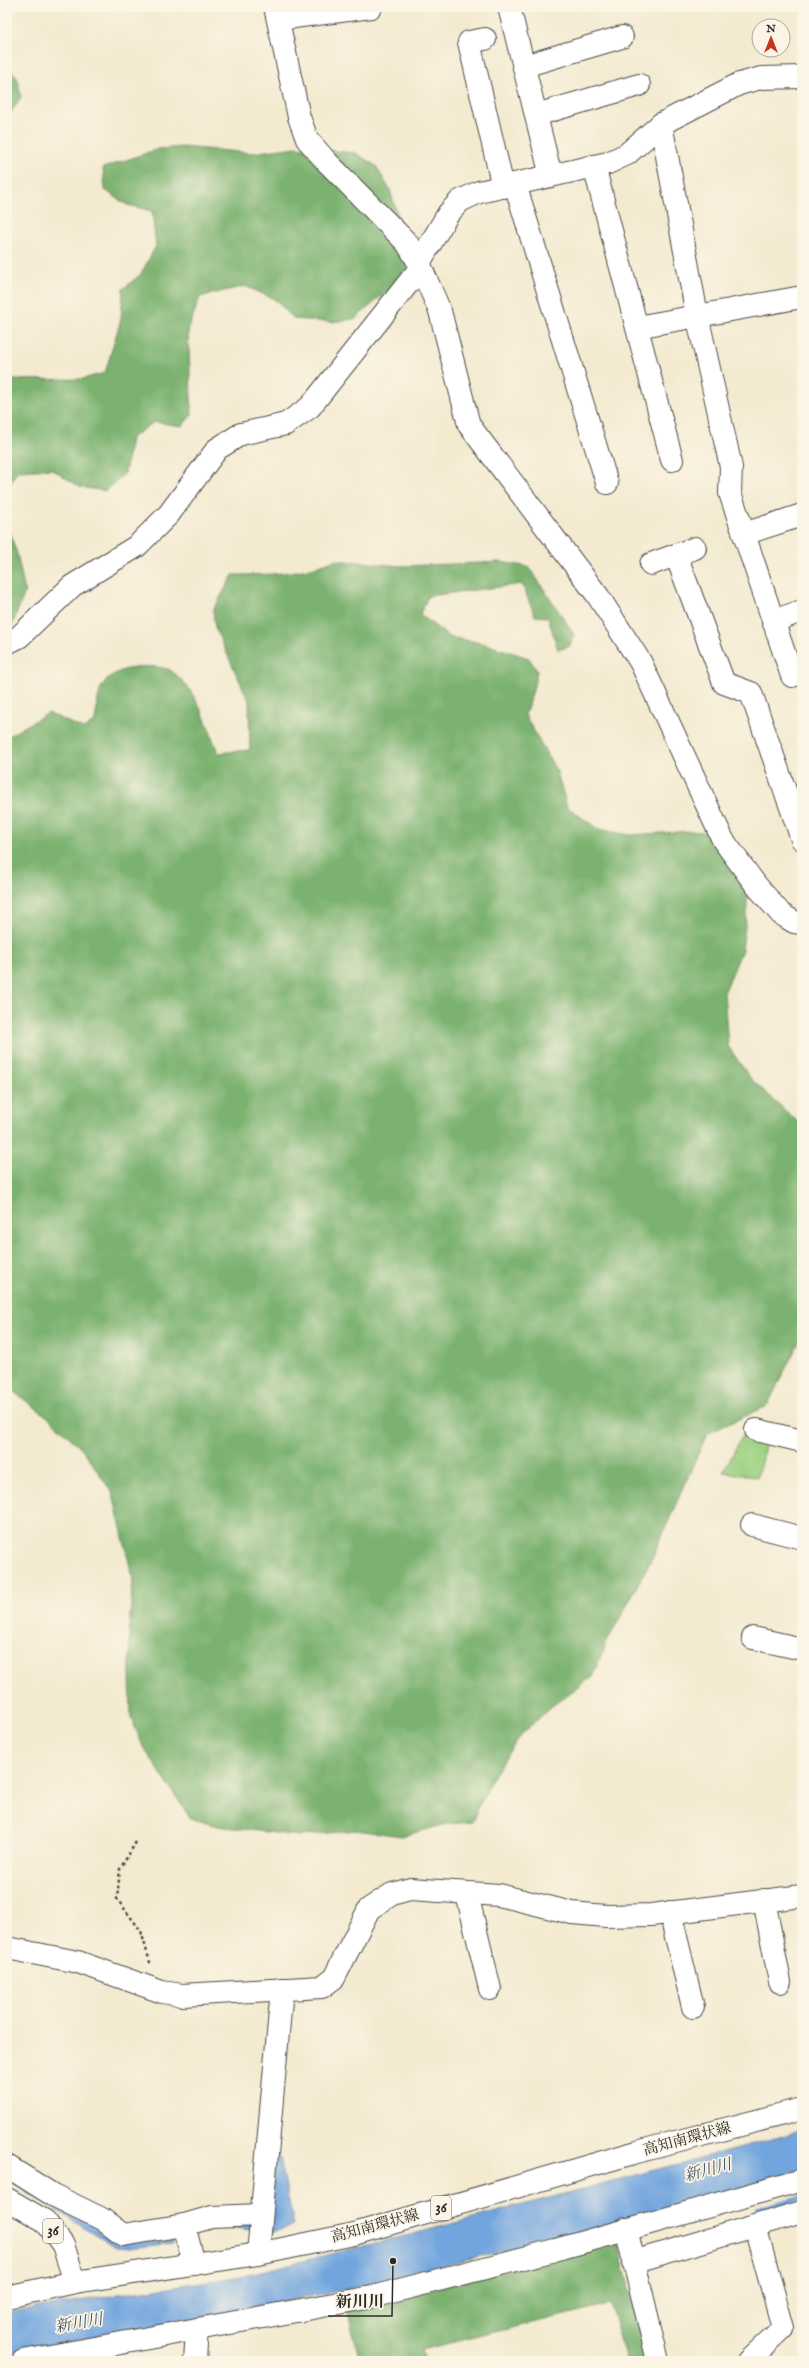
<svg xmlns="http://www.w3.org/2000/svg" width="809" height="2368" viewBox="0 0 809 2368" font-family="'IM FELL English','Noto Serif JP',serif">
  <style>
    .green { fill: #9bd081; stroke: #637e56 }
    .forest { fill: #7cb26f; stroke: #546e4d }
    .water { fill: #72a5de; stroke: #4e6884 }
    .lines { fill: none; stroke-linecap: round; stroke-linejoin: round }
    .stream { stroke: #72a5de; stroke-width: 5.5 }
    .minor-casing { stroke: #494844; stroke-width: 24 }
    .major-casing { stroke: #494844; stroke-width: 24 }
    .path { stroke: #494844; stroke-width: 2.5; stroke-dasharray: 3 3; stroke-linecap: butt }
    .minor { stroke: #fff; stroke-width: 22 }
    .major { stroke: #fff; stroke-width: 22 }
    .labels { text-anchor: middle; dominant-baseline: central; stroke-width: 3.5; stroke-linejoin: round; paint-order: stroke }
    .shield { fill: #fcf5e5; stroke: #6a6863; stroke-width: 1 }
    .shield-label { font-size: 14px; font-weight: bold; fill: #2b2b2b }
    .street-label { font-size: 15px; fill: #2b2b2b; stroke: #fcf5e5 }
    .water-label { font-size: 16px; font-style: italic; fill: #44566a; stroke: #fcf5e5 }
    .leader { fill: none; stroke: #2b2b2b; stroke-width: 1.5 }
    .callout-dot { fill: #2b2b2b; stroke: #fcf5e5; stroke-width: 1.5 }
    .callout-label { font-size: 16px; text-anchor: middle; font-weight: bold; fill: #2b2b2b; stroke: #fcf5e5; stroke-width: 3.5; stroke-linejoin: round; paint-order: stroke }
  </style>
  <rect width="100%" height="100%" fill="#fcf5e5"/>
  <filter id="ink" filterUnits="userSpaceOnUse"><feTurbulence type="fractalNoise" baseFrequency=".025" numOctaves="2"/><feDisplacementMap in="SourceGraphic" scale="8" xChannelSelector="R" yChannelSelector="G"/><feConvolveMatrix kernelMatrix="1 2 1 2 8 2 1 2 1" color-interpolation-filters="sRGB"/></filter>
  <filter id="wash" filterUnits="userSpaceOnUse"><feTurbulence type="fractalNoise" baseFrequency=".012" numOctaves="4" result="noise"/><feDisplacementMap in="SourceGraphic" scale="16" xChannelSelector="R" yChannelSelector="G"/><feGaussianBlur stdDeviation="0.9" result="paint"/><feColorMatrix in="noise" values="0 0 0 0 0 0 0 0 0 0 0 0 0 0 0 0 0 1.4 0 .05"/><feComposite in="paint" operator="in"/></filter>
  <g filter="url(#wash)">
    <rect width="100%" height="100%" fill="#f3ead0"/>
    <polygon class="green" points="744,1433 767,1439 757,1477 723,1472"/>
    <g class="forest">
      <polygon points="7,68 17,76 21,97 7,118"/>
      <polygon points="182,147 252,153 296,147 356,153 376,166 390,190 412,262 392,287 355,319 331,322 294,319 274,299 245,286 200,297 188,330 192,415 182,426 154,422 131,438 125,473 105,491 80,487 52,469 17,471 7,490 7,380 82,379 105,373 121,319 123,289 141,274 156,246 152,211 127,205 105,190 103,168 158,149"/>
      <polygon points="7,526 17,553 25,592 7,638"/>
      <path d="M335,560L402,566L501,562L529,567L574,634L570,646L558,650L548,617L535,616L522,584L428,596L420,614L449,637L482,643L529,658L537,671L533,690L525,715L557,772L567,807L598,829L630,835L692,831L730,835L747,866V911L742,950L724,993L728,1046L751,1079L798,1122L802,1129V1336L767,1406L707,1434L653,1556L606,1644L592,1677L553,1705L522,1734L492,1777L472,1822L447,1824L402,1836L356,1830L300,1836L217,1826L190,1818L144,1748L131,1718L129,1628L133,1580L113,1494L84,1451L48,1417L7,1387V737L48,713L84,729L95,721C97,711 97,697 101,688C111,668 139,665 158,667C162,668 167,668 170,670C197,689 207,724 218,753L250,750L249,701L215,628L213,610L233,575C269,575 302,574 335,560Z"/>
      <polygon points="618,2244 648,2361 626,2361 610,2304 421,2350 424,2361 360,2361 347,2309"/>
    </g>
    <g class="water">
      <polygon points="802,2131 802,2172 581,2232 364,2286 7,2354 7,2312 241,2276 413,2234"/>
      <polygon points="274,2153 279,2153 294,2226 269,2233 232,2227 209,2227 252,2220"/>
      <polygon points="7,2171 110,2233 173,2233 173,2243 130,2248 116,2247 7,2180"/>
    </g>
    <g class="lines">
      <polyline class="stream" points="757,2210 802,2197"/>
    </g>
  </g>
  <g filter="url(#ink)">
    <g class="lines">
      <g class="minor-casing">
        <g id="minor">
          <polyline points="275,7 299,117 307,139 326,161 407,243 419,263 440,311 469,425 598,596 641,663 723,840 756,885 781,914 794,922 802,923"/>
          <polyline points="509,7 551,176"/>
          <polyline points="278,19 371,7"/>
          <polyline points="485,39 469,42 503,187"/>
          <polyline points="524,66 622,37"/>
          <polyline points="536,115 639,85"/>
          <polyline points="661,124 697,315 731,467 730,493 792,676 802,672"/>
          <polyline points="594,166 672,460"/>
          <polyline points="515,184 607,483"/>
          <polyline points="419,263 448,214 460,201 479,192 608,163 627,154 661,124 739,84 761,78 802,77"/>
          <polyline points="637,327 802,297"/>
          <polyline points="744,534 802,515"/>
          <polyline points="676,555 724,683 751,693 802,839"/>
          <polyline points="651,564 695,548"/>
          <polyline points="773,621 802,611"/>
          <polyline points="7,643 19,637 72,586 137,546 169,514 217,449 241,434 286,424 310,407 421,267"/>
          <polyline points="756,1430 802,1441"/>
          <polyline points="752,1525 802,1538"/>
          <polyline points="753,1638 802,1649"/>
          <polyline points="467,1894 490,1989"/>
          <polyline points="764,1900 780,1982"/>
          <polyline points="670,1912 693,2007"/>
          <polyline points="7,1948 78,1962 162,1992 182,1995 322,1987 334,1978 369,1909 392,1894 410,1889 499,1895 572,1913 606,1916 651,1915 802,1896"/>
          <polyline points="7,2166 53,2195 102,2219 123,2235 184,2225 212,2217 261,2215"/>
          <polyline points="184,2225 194,2264"/>
          <polyline points="626,2229 658,2361"/>
          <polyline points="258,2254 282,1989"/>
          <polyline points="633,2262 802,2212"/>
          <polyline points="23,2361 372,2297 555,2250 802,2180"/>
          <polyline points="195,2361 197,2329"/>
          <polyline points="748,2361 783,2328 755,2226"/>
        </g>
      </g>
      <g class="major-casing">
        <g id="major">
          <polyline points="7,2199 45,2221 63,2245 75,2282"/>
          <polyline points="7,2297 75,2282 258,2254 354,2234 637,2152 802,2109"/>
        </g>
      </g>
      <polyline class="path" points="136,1842 120,1869 117,1899 141,1931 151,1966"/>
      <use href="#minor" class="minor"/>
      <use href="#major" class="major"/>
    </g>
  </g>
  <g class="labels">
    <g class="shield">
      <rect x="431" y="2196" width="20" height="24" rx="3"/>
      <rect x="43" y="2219" width="20" height="24" rx="3"/>
    </g>
    <g class="shield-label">
      <text x="441" y="2208">36</text>
      <text x="53" y="2231">36</text>
    </g>
    <g class="street-label">
      <text transform="translate(687 2139) rotate(-15)">高知南環状線</text>
      <text transform="translate(375 2226) rotate(-15)">高知南環状線</text>
    </g>
    <g class="water-label">
      <text transform="translate(708 2171) rotate(-15)">新川川</text>
      <text transform="translate(79 2324) rotate(-10)">新川川</text>
    </g>
  </g>
  <path class="leader" d="M393 2261L392 2316H328"/>
  <circle class="callout-dot" cx="393" cy="2261" r="4"/>
  <g class="callout-label">
    <text x="360" y="2307">新川川</text>
  </g>
  <rect width="809" height="2368" fill="none" stroke="#fcf5e5" stroke-width="24"/>
  <g transform="translate(771 38)"><circle r="19" fill="#fcf5e5" stroke="#a8a49b"/>
  <path d="M0-3L7 15L0 10L-7 15Z" fill="#c8321e"/>
  <text y="-6" font-size="11" font-weight="bold" text-anchor="middle" fill="#2b2b2b">N</text>
  </g>
</svg>
